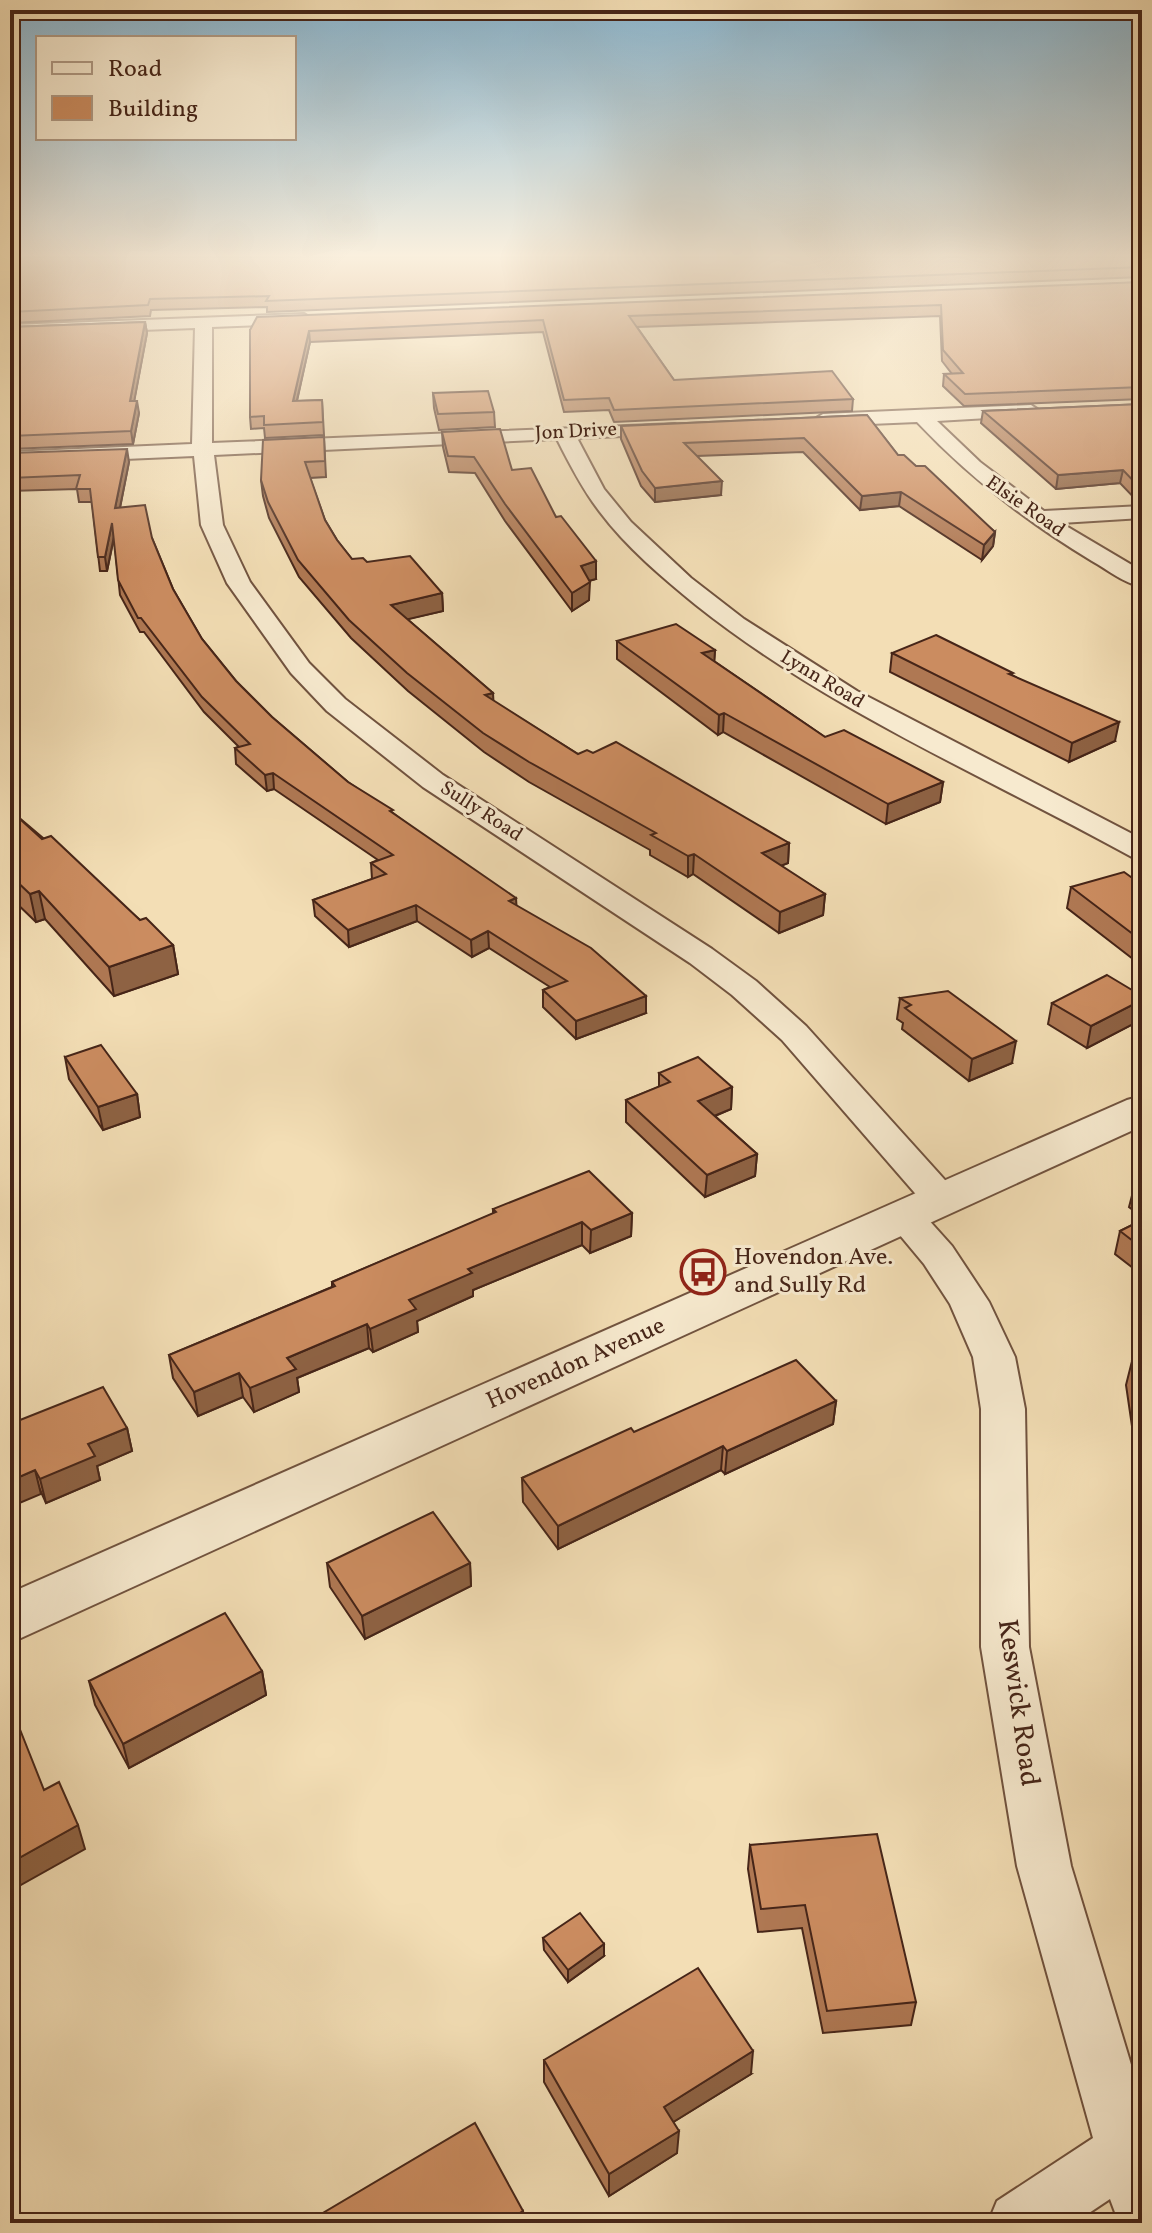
<svg xmlns="http://www.w3.org/2000/svg" width="1152" height="2233" viewBox="0 0 1152 2233" font-family="Vollkorn,serif">
  <style>
    .lines { fill: none; stroke-linecap: round; stroke-linejoin: round }
    .minor-casing { stroke: #71533f; stroke-width: 4 }
    .tertiary-casing { stroke: #71533f; stroke-width: 4 }
    .minor { fill: #f7eacf; fill-rule: evenodd }
    .tertiary { fill: #f7eacf; fill-rule: evenodd }
    .wall { fill: #af7853; stroke: #462518; stroke-width: 2 }
    .shaded-wall { fill: #8e6243; stroke: #462518; stroke-width: 2 }
    .building { fill: #cb8c60; stroke: #462518; stroke-width: 2 }
    .labels { text-anchor: middle; dominant-baseline: central; stroke-width: 6; stroke-linejoin: round; paint-order: stroke }
    .far-street-label { font-size: 20px; fill: #462518; stroke: #f7eacf }
    .poi-label { font-size: 24px; fill: #462518; stroke: #f7eacf; text-anchor: start }
    .street-label { font-size: 24px; fill: #462518; stroke: #f7eacf }
    .near-street-label { font-size: 28px; fill: #462518; stroke: #f7eacf }
  </style>
  <rect width="100%" height="100%" fill="#f3deb5"/>
  <filter id="stains"><feTurbulence type="fractalNoise" baseFrequency=".0025" numOctaves="4"/><feColorMatrix values="0 0 0 0 .2 0 0 0 0 .09 0 0 0 0 .02 0 0 0 .5 -.17"/></filter>
  <radialGradient id="worn" r=".72"><stop offset=".6" stop-color="#630" stop-opacity="0"/><stop offset="1" stop-color="#630" stop-opacity=".3"/></radialGradient>
  <g class="lines">
    <g class="minor-casing">
      <g id="minor">
        <path d="M304,314L312,319L310,323L212,327V443L675,424L678,428L675,432L668,434L577,438L604,489L631,522L691,578L744,619L857,691L1142,839V860L1132,857C985,776 828,710 696,605C662,577 627,548 600,512C583,490 570,465 557,439L214,455L223,525L250,582L309,663L345,699L443,775L712,949L756,981L806,1026L953,1189L959,1198L953,1207L940,1210L927,1207L782,1040L732,995L690,963L423,787L327,711L291,673L227,583L201,525L194,456L10,464V452L192,444L195,328L10,335V325Z"/>
        <path d="M1031,405L1040,411L1038,415L937,421L980,462L1044,511L1142,506V518L1061,523L1142,571V587C1124,583 1108,570 1092,561C1027,522 969,477 917,422L823,426L813,420L823,414Z"/>
        <polygon points="903,1203 917,1207 952,1246 989,1302 1015,1357 1025,1409 1029,1647 1071,1866 1142,2101 1142,2223 1119,2223 1110,2199 1074,2223 988,2223 997,2201 1093,2138 1017,1866 981,1647 981,1409 973,1357 950,1304 924,1264 884,1216 889,1207"/>
      </g>
    </g>
    <g class="tertiary-casing">
      <polygon id="tertiary" points="1142,1096 1142,1126 10,1643 10,1593 1127,1100"/>
    </g>
    <use href="#minor" class="minor"/>
    <use href="#tertiary" class="tertiary"/>
  </g>
  <g class="wall">
    <polygon points="1142,257 1142,277 267,312 267,307 151,310 150,316 10,323 10,258"/>
    <polygon points="1142,282 1142,399 964,406 943,386 944,374 952,374 942,361 940,316 637,327 674,380 853,399 852,411 614,422 609,410 564,412 543,332 310,342 297,401 322,400 324,435 265,438 264,428 251,429 250,417 250,330"/>
    <polygon points="145,322 147,333 134,401 139,413 133,444 10,449 10,327"/>
    <polygon points="433,393 494,412 495,427 439,430 434,408"/>
    <polygon points="1142,404 1142,504 1139,503 1120,483 1056,489 981,423 983,411"/>
    <polygon points="867,415 898,455 916,466 995,532 993,546 982,560 899,506 860,510 803,452 697,456 721,495 655,502 641,486 621,439 621,426"/>
    <polygon points="442,432 512,470 556,517 596,579 589,581 589,600 572,611 505,521 475,473 449,472 443,447"/>
    <polygon points="324,437 326,477 310,478 325,520 337,540 352,559 367,562 442,593 443,611 407,619 493,693 493,701 578,754 789,843 788,863 780,866 825,894 823,915 779,933 693,874 688,877 650,855 650,850 529,782 484,752 408,691 351,638 299,577 269,518 263,496 261,480"/>
    <polygon points="10,453 129,462 120,508 152,538 173,589 202,639 236,681 272,717 348,782 393,813 517,906 646,1013 576,1039 543,1007 543,990 550,987 489,948 472,957 417,921 349,947 315,916 313,900 372,879 371,863 378,860 274,789 267,791 236,764 235,748 239,747 204,712 144,632 140,632 120,595 114,538 107,571 100,571 92,502 79,502 77,489 10,491"/>
    <polygon points="617,641 715,650 714,661 825,737 943,782 940,802 886,824 723,732 718,735 617,659"/>
    <polygon points="892,653 1012,675 1115,741 1069,762 890,672"/>
    <polygon points="10,810 140,920 173,945 178,974 114,996 45,919 36,922 10,897"/>
    <polygon points="1142,885 1142,966 1067,908 1071,887"/>
    <polygon points="1142,996 1141,1020 1087,1048 1048,1024 1052,1003"/>
    <polygon points="900,998 1012,1063 969,1081 902,1029 903,1023 897,1019"/>
    <polygon points="65,1057 137,1094 140,1117 103,1130 69,1079"/>
    <polygon points="659,1073 732,1087 731,1109 715,1116 757,1154 755,1176 705,1197 626,1122 626,1100 659,1087"/>
    <polygon points="1142,1181 1142,1217 1129,1207 1135,1184"/>
    <polygon points="493,1209 632,1213 631,1236 590,1253 582,1245 473,1290 473,1296 417,1321 418,1332 373,1352 369,1348 297,1378 299,1392 254,1412 243,1397 198,1416 173,1378 169,1355 332,1287 332,1282 493,1214"/>
    <polygon points="1142,1220 1142,1275 1115,1254 1120,1231"/>
    <polygon points="1132,1361 1142,1362 1142,1434 1133,1433 1126,1385"/>
    <polygon points="836,1401 833,1424 725,1474 721,1470 558,1549 523,1502 522,1478 634,1432"/>
    <polygon points="10,1424 127,1428 132,1451 97,1466 100,1480 46,1503"/>
    <polygon points="327,1563 470,1563 471,1586 365,1639 330,1587"/>
    <polygon points="262,1671 266,1695 129,1768 95,1705 89,1681"/>
    <polygon points="750,1845 916,2002 911,2025 823,2033 802,1928 758,1932 748,1869"/>
    <polygon points="543,1938 604,1956 568,1982 544,1950"/>
    <polygon points="544,2060 751,2074 673,2122 677,2153 609,2196 544,2082"/>
  </g>
  <g class="shaded-wall">
    <polygon points="145,322 147,333 132,413 130,401"/>
    <polygon points="309,331 310,342 294,413 293,401"/>
    <polygon points="137,401 139,413 133,444 131,431"/>
    <polygon points="127,449 129,462 117,522 115,508"/>
    <polygon points="1123,470 1120,483 1056,489 1058,475"/>
    <polygon points="722,481 721,495 655,502 655,488"/>
    <polygon points="901,492 899,506 860,510 862,496"/>
    <polygon points="112,523 114,536 107,571 105,557"/>
    <polygon points="995,532 993,546 982,560 984,545"/>
    <polygon points="596,561 596,579 581,583 581,566"/>
    <polygon points="590,582 589,600 572,611 572,593"/>
    <polygon points="442,593 443,611 392,623 391,605"/>
    <polygon points="715,650 714,668 702,653"/>
    <polygon points="493,693 494,712 485,695"/>
    <polygon points="724,713 723,732 718,735 719,715"/>
    <polygon points="1119,722 1115,741 1069,762 1072,743"/>
    <polygon points="273,773 274,789 267,791 265,775"/>
    <polygon points="943,782 940,802 886,824 888,804"/>
    <polygon points="789,843 788,863 760,874 762,853"/>
    <polygon points="694,854 693,874 688,877 688,856"/>
    <polygon points="39,891 45,919 36,922 30,894"/>
    <polygon points="825,894 823,915 779,933 780,912"/>
    <polygon points="516,898 517,914 509,901"/>
    <polygon points="416,905 417,921 349,947 348,930"/>
    <polygon points="488,931 489,948 472,957 471,940"/>
    <polygon points="173,945 178,974 114,996 109,967"/>
    <polygon points="646,996 646,1013 576,1039 576,1021"/>
    <polygon points="1142,1000 1141,1020 1087,1048 1091,1026"/>
    <polygon points="1016,1041 1012,1063 969,1081 972,1059"/>
    <polygon points="732,1087 731,1109 697,1123 698,1101"/>
    <polygon points="137,1094 140,1117 103,1130 98,1107"/>
    <polygon points="757,1154 755,1176 705,1197 707,1175"/>
    <polygon points="632,1213 631,1236 590,1253 591,1230"/>
    <polygon points="582,1222 582,1245 473,1290 473,1296 417,1321 418,1332 373,1352 370,1329 409,1300 468,1269"/>
    <polygon points="367,1324 369,1348 297,1378 299,1392 254,1412 250,1388 287,1358"/>
    <polygon points="239,1373 243,1397 198,1416 194,1392"/>
    <polygon points="836,1401 833,1424 725,1474 727,1451"/>
    <polygon points="127,1428 132,1451 97,1466 100,1480 46,1503 40,1479 88,1444"/>
    <polygon points="723,1446 721,1470 558,1549 558,1526"/>
    <polygon points="35,1470 41,1494 10,1507 10,1481"/>
    <polygon points="470,1563 471,1586 365,1639 362,1616"/>
    <polygon points="262,1671 266,1695 129,1768 123,1744"/>
    <polygon points="78,1825 85,1849 10,1891 10,1863"/>
    <polygon points="604,1944 604,1956 568,1982 568,1970"/>
    <polygon points="753,2051 751,2074 662,2129 664,2107"/>
    <polygon points="679,2131 677,2153 609,2196 609,2174"/>
    <polygon points="523,2211 523,2223 503,2223"/>
  </g>
  <g class="building">
    <polygon points="35,257 1142,257 1142,267 266,301 269,296 150,299 148,305 10,312 10,258"/>
    <polygon points="1142,282 1142,387 965,394 944,374 963,373 943,350 941,305 629,316 674,380 832,371 853,399 614,410 609,398 564,400 543,320 309,331 293,401 322,400 323,422 264,425 264,416 250,417 250,330 257,317"/>
    <polygon points="145,322 130,401 137,401 131,431 10,436 10,327"/>
    <polygon points="488,391 494,412 438,414 433,393"/>
    <polygon points="1142,404 1142,490 1123,470 1058,475 983,411"/>
    <polygon points="867,415 898,455 904,455 916,466 925,466 995,532 984,545 901,492 862,496 804,438 684,443 722,481 655,488 642,471 621,426"/>
    <polygon points="500,429 512,470 531,468 556,517 561,516 596,561 581,566 590,582 572,593 505,504 474,457 448,456 442,432"/>
    <polygon points="324,437 325,461 305,462 325,520 337,540 352,559 363,558 367,562 410,556 442,593 391,605 493,693 485,695 578,754 587,750 593,753 616,742 789,843 762,853 825,894 780,912 694,854 688,856 651,835 656,833 529,762 483,733 407,673 349,620 298,560 268,502 261,480 263,440"/>
    <polygon points="127,449 115,508 145,505 152,538 173,589 202,639 236,681 272,717 348,782 393,810 390,811 516,898 509,901 591,948 646,996 576,1021 543,990 567,981 488,931 471,940 416,905 348,930 313,900 386,874 371,863 393,855 273,773 265,775 235,748 250,744 202,697 141,618 138,618 118,580 112,523 105,557 98,557 90,489 76,489 80,475 10,478 10,453"/>
    <polygon points="676,624 715,650 702,653 825,737 844,730 943,782 888,804 724,713 719,715 617,641"/>
    <polygon points="936,635 1013,673 1009,674 1119,722 1072,743 892,653"/>
    <polygon points="10,810 42,839 51,836 140,920 146,918 173,945 109,967 39,891 30,894 10,875"/>
    <polygon points="1124,872 1142,885 1142,941 1071,887"/>
    <polygon points="1107,975 1142,996 1142,1000 1091,1026 1052,1003"/>
    <polygon points="948,991 1016,1041 972,1059 905,1008 911,1005 900,998"/>
    <polygon points="101,1045 137,1094 98,1107 65,1057"/>
    <polygon points="698,1057 732,1087 698,1101 757,1154 707,1175 626,1100 670,1082 659,1073"/>
    <polygon points="589,1171 632,1213 591,1230 582,1222 468,1269 472,1273 409,1300 416,1309 370,1329 367,1324 287,1358 296,1369 250,1388 239,1373 194,1392 169,1355 335,1286 332,1282 496,1212 493,1209"/>
    <polygon points="1142,1181 1142,1190 1135,1184"/>
    <polygon points="1142,1220 1142,1248 1120,1231"/>
    <polygon points="796,1360 836,1401 727,1451 723,1446 558,1526 522,1478 631,1428 634,1432"/>
    <polygon points="1132,1361 1142,1362 1142,1410 1139,1410"/>
    <polygon points="103,1387 127,1428 88,1444 95,1456 40,1479 35,1470 10,1481 10,1424"/>
    <polygon points="433,1512 470,1563 362,1616 327,1563"/>
    <polygon points="225,1613 262,1671 123,1744 89,1681"/>
    <polygon points="19,1727 44,1790 59,1782 78,1825 10,1863 10,1732"/>
    <polygon points="877,1834 916,2002 827,2011 805,1905 761,1909 750,1845"/>
    <polygon points="580,1913 604,1944 568,1970 543,1938"/>
    <polygon points="698,1968 753,2051 664,2107 679,2131 609,2174 544,2060"/>
    <polygon points="475,2123 523,2211 503,2223 306,2223"/>
  </g>
  <linearGradient id="sky" x2="0" y2="1"><stop stop-color="#89b7d2"/><stop offset="0.45" stop-color="#faf0de"/><stop offset="1" stop-color="#faf0de" stop-opacity="0"/></linearGradient>
  <rect width="1152" height="569" fill="url(#sky)"/>
  <defs>
    <g id="bus-ring" transform="scale(2.3)"><circle r="9.5" fill="#f7eacf" stroke="#8f2418" stroke-width="1.5"/><path d="M-5-6H5V4H4V6H2V4H-2V6H-4V4H-5ZM-3.5-4V0h7V-4ZM-3.5 1.2v1.5H-2V1.2ZM2 1.2v1.5H3.5V1.2Z" fill="#8f2418"/></g>
  </defs>
  <g fill-rule="evenodd">
    <use href="#bus-ring" x="703" y="1272"/>
  </g>
  <g class="labels">
    <g class="far-street-label">
      <text transform="translate(576 432) rotate(-3)">Jon Drive</text>
      <text transform="translate(1025 507) rotate(35)">Elsie Road</text>
      <text transform="translate(822 680) rotate(31)">Lynn Road</text>
      <text transform="translate(481 812) rotate(33)">Sully Road</text>
    </g>
    <g class="poi-label">
      <text x="734" y="1258">Hovendon Ave.<tspan x="734" dy="28">and Sully Rd</tspan></text>
    </g>
    <g class="street-label">
      <text transform="translate(576 1364) rotate(-24)">Hovendon Avenue</text>
    </g>
    <g class="near-street-label">
      <text transform="translate(1018 1703) rotate(82)">Keswick Road</text>
    </g>
  </g>
  <rect width="1152" height="2233" fill="none" stroke="#f3deb5" stroke-width="40"/>
  <rect x="12" y="12" width="1128" height="2209" fill="none" stroke="#462518" stroke-width="4"/>
  <rect x="20" y="20" width="1112" height="2193" fill="none" stroke="#462518" stroke-width="2"/>
  <rect x="36" y="36" width="260" height="104" fill="#f7eacf" stroke="#b09b86" stroke-width="2"/>
  <rect x="52" y="62" width="40" height="12" fill="#f7eacf" stroke="#b09b86" stroke-width="2"/>
  <text x="108" y="76" font-size="24" fill="#462518">Road</text>
  <rect x="52" y="96" width="40" height="24" fill="#cb8c60" stroke="#b09b86" stroke-width="2"/>
  <text x="108" y="116" font-size="24" fill="#462518">Building</text>
  <rect width="100%" height="100%" filter="url(#stains)"/>
  <rect width="100%" height="100%" fill="url(#worn)"/>
</svg>
